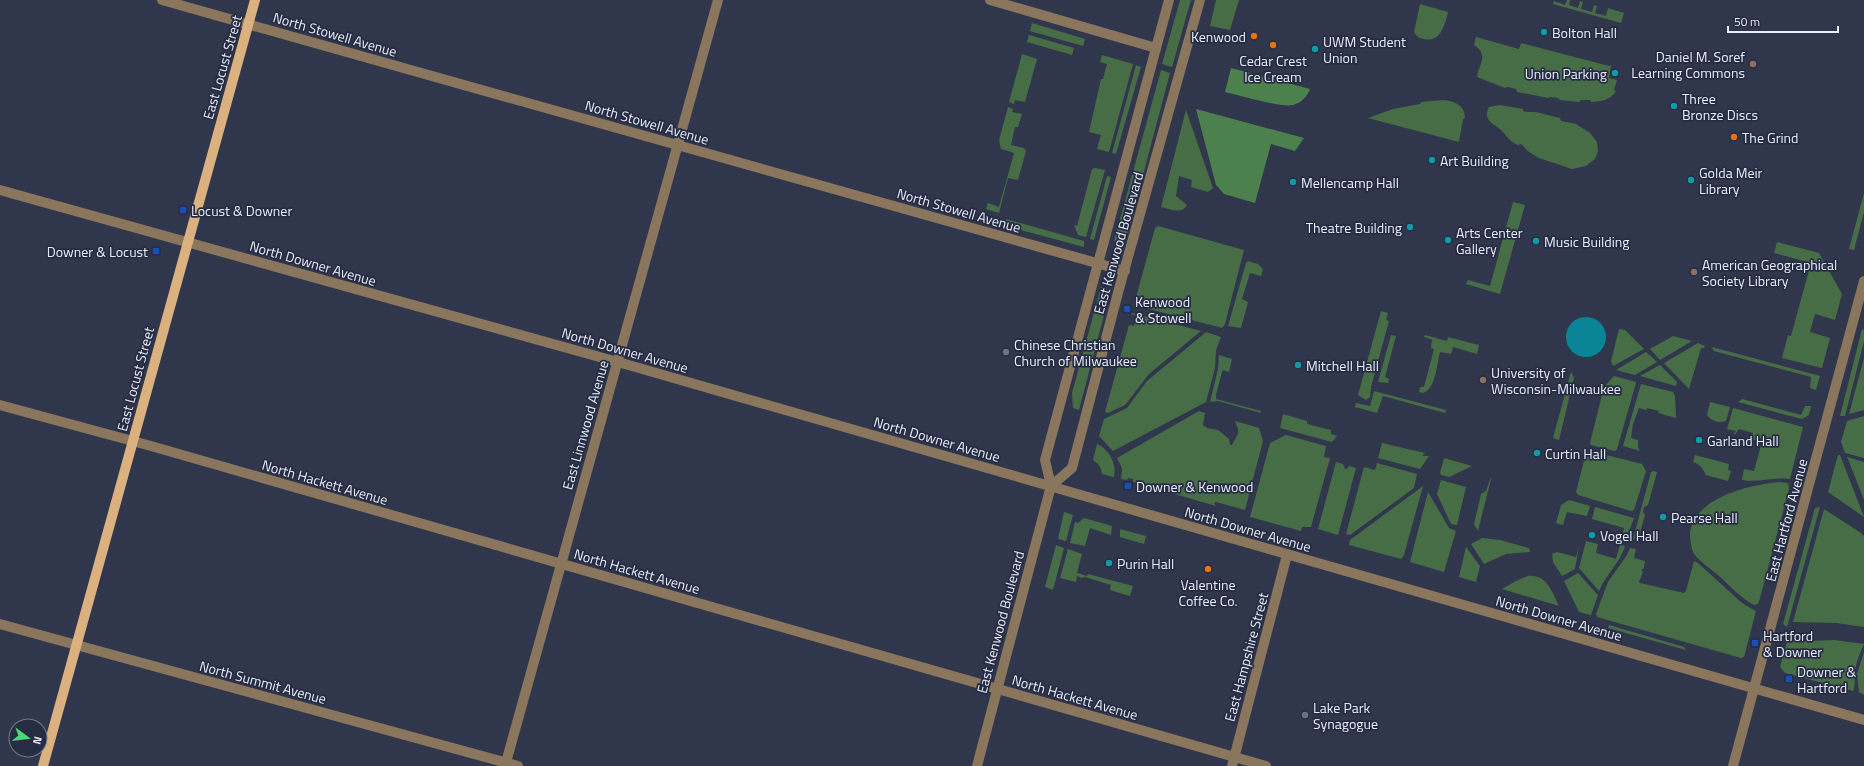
<svg xmlns="http://www.w3.org/2000/svg" width="1864" height="766" viewBox="0 0 1864 766" font-family="'Titillium Web',sans-serif">
  <style>
    .green { fill: #476d47 }
    .forest { fill: #4c814d }
    .water { fill: #098597 }
    .lines { fill: none; stroke-linecap: round; stroke-linejoin: round }
    .minor { stroke: #8a755d; stroke-width: 10 }
    .major { stroke: #dbb17f; stroke-width: 10 }
    .culture-dot { fill: #0f9aa8; stroke: #262c42; stroke-width: 1.5 }
    .food-dot { fill: #e8710a; stroke: #262c42; stroke-width: 1.5 }
    .education-dot { fill: #8d6e63; stroke: #262c42; stroke-width: 1.5 }
    .transit-dot { fill: #1a4fb4; stroke: #262c42; stroke-width: 1.5 }
    .worship-dot { fill: #6b7280; stroke: #262c42; stroke-width: 1.5 }
    .labels { text-anchor: middle; dominant-baseline: central; stroke-width: 3.5; stroke-linejoin: round; paint-order: stroke }
    .poi-label { font-size: 14px; fill: #e8edfb; stroke: #262c42; text-anchor: start }
    .street-label { font-size: 14px; fill: #e8edfb; stroke: #262c42 }
  </style>
  <rect width="100%" height="100%" fill="#30364c"/>
  <g class="green">
    <polygon points="1180,0 1191,0 1172,67 1162,64"/>
    <polygon points="1216,0 1239,0 1230,30 1210,26"/>
    <polygon points="1567,0 1570,0 1569,5 1578,8 1580,1 1583,2 1581,9 1592,12 1594,5 1597,6 1595,13 1606,16 1608,8 1624,13 1621,23 1553,4 1554,1 1565,5"/>
    <path d="M1420,4L1448,12C1445,25 1440,43 1424,39C1419,38 1417,37 1414,32Z"/>
    <polygon points="1032,23 1085,39 1083,46 1030,31"/>
    <polygon points="1029,35 1074,48 1072,55 1027,42"/>
    <path d="M1476,37L1519,49L1521,43L1609,66L1611,65L1609,78L1617,80L1614,90L1616,91C1610,101 1601,101 1591,102L1590,100H1581L1579,102L1560,100L1558,98L1550,97L1548,98L1517,92L1516,89L1508,87L1505,88L1477,77C1478,65 1490,55 1474,45Z"/>
    <polygon points="1022,54 1037,59 1025,102 1015,100 1014,104 1009,102"/>
    <polygon points="1102,55 1133,64 1109,152 1097,149 1101,135 1089,132 1101,79 1103,79 1107,64 1100,62"/>
    <polygon points="1136,65 1141,67 1116,154 1112,153"/>
    <polygon points="1161,70 1170,73 1128,232 1120,243 1114,241"/>
    <path d="M1443,100C1454,101 1465,105 1465,118L1463,119L1459,142L1368,118L1393,109L1420,104L1421,102Z"/>
    <path d="M1500,105L1523,109V111C1530,113 1534,111 1540,113L1560,118L1561,121L1576,124L1590,133L1597,142L1598,151L1595,159L1586,166L1572,169L1539,158L1529,152L1521,144L1518,145C1511,142 1507,137 1503,132C1498,125 1481,122 1489,107Z"/>
    <polygon points="1008,107 1013,109 1012,112 1022,114 1018,127 1015,127 1011,145 1024,148 1026,151 1018,180 1008,178 999,213 986,209 988,203 999,207 1014,153 1001,149 999,140"/>
    <path d="M1186,110L1213,188L1208,192L1191,187L1192,180L1179,176L1176,196L1187,205C1181,215 1170,209 1161,207Z"/>
    <polygon points="1095,168 1105,170 1086,237 1078,235 1074,225 1077,226 1092,169"/>
    <polygon points="1107,176 1111,177 1094,240 1090,239"/>
    <polygon points="1864,193 1864,212 1854,250 1849,249"/>
    <polygon points="1513,202 1525,205 1500,294 1466,284 1468,280 1490,286"/>
    <polygon points="1006,219 1084,241 1084,247 1006,226"/>
    <polygon points="1158,226 1244,250 1225,324 1222,328 1134,305 1155,228"/>
    <polygon points="1777,242 1819,253 1842,294 1835,320 1815,314 1810,332 1830,338 1822,368 1782,358 1788,335 1791,336 1811,263 1774,253"/>
    <polygon points="1248,261 1258,264 1263,269 1261,276 1250,273 1242,299 1248,302 1241,328 1228,326 1246,263"/>
    <polygon points="1101,287 1107,289 1108,300 1079,410 1073,408 1072,393"/>
    <polygon points="1381,311 1388,313 1386,320 1389,321 1371,387 1370,397 1366,400 1358,395"/>
    <polygon points="1132,313 1201,331 1149,374 1125,405 1108,413 1105,412 1129,325 1134,326 1137,316 1131,314"/>
    <polygon points="1619,329 1625,330 1644,349 1613,366 1611,361"/>
    <polygon points="1862,329 1864,330 1864,341 1845,416 1840,416"/>
    <polygon points="1206,332 1221,337 1216,350 1215,368 1206,402 1113,451 1099,436 1104,419 1127,408 1147,381"/>
    <polygon points="1391,335 1396,336 1385,377 1389,379 1388,383 1378,382"/>
    <path d="M1425,335L1447,341L1448,337L1479,345L1477,354L1453,347L1451,354L1440,352C1437,363 1436,389 1423,393L1419,392L1420,387H1424L1434,349L1431,348L1432,340L1436,341L1424,337Z"/>
    <polygon points="1673,336 1692,341 1660,360 1650,349"/>
    <polygon points="1698,343 1705,346 1704,348 1701,348 1689,389 1664,363"/>
    <polygon points="1712,347 1820,376 1816,390 1810,388 1811,377 1714,351"/>
    <polygon points="1646,352 1657,362 1635,375 1616,370"/>
    <polygon points="1219,355 1232,359 1229,372 1223,370 1222,372 1216,395 1216,399 1261,411 1261,413 1218,401 1210,402 1218,369"/>
    <polygon points="1864,358 1864,410 1849,414"/>
    <polygon points="1660,365 1677,382 1676,386 1640,376"/>
    <polygon points="1571,372 1574,378 1559,440 1553,438"/>
    <polygon points="1614,376 1636,382 1636,383 1617,449 1615,451 1591,445 1590,443 1604,387"/>
    <polygon points="1641,384 1673,392 1675,396 1676,418 1658,413 1659,411 1647,408 1646,410 1639,408 1633,424 1631,438 1638,440 1638,448 1640,451 1623,446"/>
    <polygon points="1374,391 1446,410 1445,413 1383,396 1377,413 1355,407 1356,403 1370,406"/>
    <polygon points="1742,399 1801,415 1805,406 1811,406 1809,415 1802,419 1738,402"/>
    <path d="M1710,402L1730,407L1726,421C1718,423 1713,422 1707,415Z"/>
    <path d="M1733,408L1803,427L1790,479C1773,477 1758,483 1742,480L1744,469L1754,471L1762,442L1751,439L1753,433L1739,429L1735,434H1733L1736,431L1727,429Z"/>
    <path d="M1199,411L1205,413L1203,425L1207,428L1218,430L1229,439L1230,445H1232C1238,433 1241,435 1235,421L1259,428L1263,441L1245,510L1216,502L1214,503L1216,506L1133,482V479L1128,478L1127,480L1121,479L1122,468L1117,458Z"/>
    <polygon points="1283,414 1307,421 1307,424 1331,430 1331,434 1337,436 1332,442 1280,428"/>
    <polygon points="1864,416 1864,458 1845,453 1841,442 1847,421"/>
    <polygon points="1286,435 1326,446 1324,457 1330,458 1311,527 1302,527 1301,531 1250,517 1270,443"/>
    <polygon points="1382,443 1425,453 1422,456 1429,456 1420,469 1378,458"/>
    <path d="M1097,444C1109,449 1117,464 1114,477L1102,474C1101,467 1099,464 1093,460Z"/>
    <polygon points="1590,451 1642,464 1646,471 1634,510 1631,511 1578,495 1576,492 1586,453"/>
    <path d="M1695,455L1729,464L1728,470L1731,471L1728,481L1706,475C1703,469 1700,464 1693,462Z"/>
    <polygon points="1838,455 1840,455 1864,517 1828,492"/>
    <polygon points="1847,457 1864,462 1864,500 1848,459"/>
    <polygon points="1444,458 1472,466 1449,477 1441,475 1440,473"/>
    <polygon points="1336,462 1343,464 1345,469 1347,469 1349,466 1356,468 1338,535 1318,529"/>
    <polygon points="1377,463 1417,474 1414,488 1350,535 1346,534 1364,467 1375,470"/>
    <polygon points="1653,471 1657,472 1648,505 1644,507 1643,512 1645,515 1638,540 1633,539 1651,472"/>
    <polygon points="1491,477 1491,479 1478,531 1474,524 1481,494 1486,491"/>
    <polygon points="1441,480 1466,487 1457,525 1451,524 1437,494"/>
    <path d="M1779,482L1788,483L1789,489L1760,598L1758,604L1754,605C1741,598 1730,586 1719,576C1711,569 1700,562 1694,554C1691,548 1690,539 1690,533C1695,497 1749,485 1779,482Z"/>
    <polygon points="1423,486 1404,555 1401,559 1349,545 1350,540"/>
    <polygon points="1428,492 1449,528 1456,531 1444,572 1410,562"/>
    <polygon points="1569,500 1590,506 1587,516 1567,512 1563,525 1556,523 1561,505"/>
    <polygon points="1595,507 1634,518 1627,537 1622,536 1624,528 1592,519"/>
    <polygon points="1820,507 1787,627 1783,624 1815,508"/>
    <polygon points="1824,509 1861,533 1864,536 1864,627 1836,623 1793,622"/>
    <polygon points="1064,512 1073,515 1066,541 1058,539"/>
    <polygon points="1084,518 1112,526 1111,535 1090,528 1085,546 1070,543 1075,522 1078,523"/>
    <polygon points="1120,529 1146,536 1144,544 1120,537"/>
    <polygon points="1482,538 1500,540 1529,548 1530,552 1506,554 1484,564 1471,544"/>
    <path d="M1586,541L1598,544L1596,553L1616,559L1620,545L1625,546C1620,563 1606,574 1599,591L1579,568Z"/>
    <polygon points="1056,545 1064,548 1053,590 1045,587"/>
    <polygon points="1579,546 1575,569 1562,576 1553,562 1552,554 1557,552 1576,557"/>
    <polygon points="1466,547 1480,566 1476,582 1459,577"/>
    <polygon points="1630,548 1636,549 1634,558 1645,561 1644,568 1641,570 1643,572 1639,582 1640,583 1684,593 1686,591 1694,561 1698,563 1742,603 1754,610 1756,611 1744,657 1741,658 1597,617 1596,614 1608,582 1627,555"/>
    <polygon points="1068,549 1082,554 1077,573 1087,576 1088,574 1133,586 1130,596 1110,590 1111,585 1085,577 1082,578 1077,576 1076,582 1060,578"/>
    <polygon points="1578,573 1598,595 1591,615 1579,612 1564,581"/>
    <path d="M1528,576C1547,574 1552,592 1559,606L1502,589L1516,581Z"/>
    <polygon points="1609,625 1684,647 1686,650 1608,628"/>
    <path d="M1834,640L1864,644C1860,653 1856,662 1855,672C1854,679 1856,685 1853,691L1785,673L1780,667L1787,642Z"/>
    <polygon points="1864,652 1864,695 1859,692 1857,674"/>
  </g>
  <g class="forest">
    <path d="M1231,68L1310,89C1307,97 1301,103 1293,105C1281,108 1239,95 1225,92Z"/>
    <polygon points="1196,109 1304,138 1295,151 1271,144 1255,203 1224,194 1216,185"/>
  </g>
  <circle class="water" cx="1586" cy="337" r="20"/>
  <g class="lines">
    <g class="minor">
      <polyline points="162,0 1125,271"/>
      <polyline points="990,0 1156,48"/>
      <polyline points="0,190 632,366 1864,720"/>
      <polyline points="0,405 151,446 1266,766"/>
      <polyline points="1051,486 1072,468 1119,289 1200,0"/>
      <polyline points="0,624 518,766"/>
      <polyline points="505,766 718,0"/>
      <polyline points="977,766 1051,486 1045,460 1169,0"/>
      <polyline points="1232,766 1287,555"/>
      <polyline points="1733,766 1864,281"/>
    </g>
    <polyline class="major" points="43,766 255,0"/>
  </g>
  <g class="culture-dot">
    <circle cx="1544" cy="32" r="4"/>
    <circle cx="1315" cy="49" r="4"/>
    <circle cx="1615" cy="73" r="4"/>
    <circle cx="1674" cy="106" r="4"/>
    <circle cx="1432" cy="160" r="4"/>
    <circle cx="1691" cy="180" r="4"/>
    <circle cx="1293" cy="182" r="4"/>
    <circle cx="1410" cy="227" r="4"/>
    <circle cx="1448" cy="240" r="4"/>
    <circle cx="1536" cy="241" r="4"/>
    <circle cx="1298" cy="365" r="4"/>
    <circle cx="1699" cy="440" r="4"/>
    <circle cx="1537" cy="453" r="4"/>
    <circle cx="1663" cy="517" r="4"/>
    <circle cx="1592" cy="535" r="4"/>
    <circle cx="1109" cy="563" r="4"/>
  </g>
  <g class="food-dot">
    <circle cx="1254" cy="36" r="4"/>
    <circle cx="1273" cy="45" r="4"/>
    <circle cx="1734" cy="137" r="4"/>
    <circle cx="1208" cy="569" r="4"/>
  </g>
  <g class="education-dot">
    <circle cx="1753" cy="64" r="4"/>
    <circle cx="1694" cy="272" r="4"/>
    <circle cx="1483" cy="380" r="4"/>
  </g>
  <g class="transit-dot">
    <rect x="179" y="206" width="8" height="8" rx="2"/>
    <rect x="152" y="247" width="8" height="8" rx="2"/>
    <rect x="1123" y="305" width="8" height="8" rx="2"/>
    <rect x="1124" y="482" width="8" height="8" rx="2"/>
    <rect x="1751" y="639" width="8" height="8" rx="2"/>
    <rect x="1785" y="675" width="8" height="8" rx="2"/>
  </g>
  <g class="worship-dot">
    <circle cx="1006" cy="352" r="4"/>
    <circle cx="1305" cy="715" r="4"/>
  </g>
  <g class="labels">
    <g class="poi-label">
      <text x="1552" y="32">Bolton Hall</text>
      <text x="1246" y="36" text-anchor="end">Kenwood</text>
      <text x="1323" y="41">UWM Student<tspan x="1323" dy="16">Union</tspan></text>
      <text x="1745" y="56" text-anchor="end">Daniel M. Soref<tspan x="1745" dy="16">Learning Commons</tspan></text>
      <text x="1273" y="60" text-anchor="middle">Cedar Crest<tspan x="1273" dy="16">Ice Cream</tspan></text>
      <text x="1607" y="73" text-anchor="end">Union Parking</text>
      <text x="1682" y="98">Three<tspan x="1682" dy="16">Bronze Discs</tspan></text>
      <text x="1742" y="137">The Grind</text>
      <text x="1440" y="160">Art Building</text>
      <text x="1699" y="172">Golda Meir<tspan x="1699" dy="16">Library</tspan></text>
      <text x="1301" y="182">Mellencamp Hall</text>
      <text x="191" y="210">Locust &amp; Downer</text>
      <text x="1402" y="227" text-anchor="end">Theatre Building</text>
      <text x="1456" y="232">Arts Center<tspan x="1456" dy="16">Gallery</tspan></text>
      <text x="1544" y="241">Music Building</text>
      <text x="148" y="251" text-anchor="end">Downer &amp; Locust</text>
      <text x="1702" y="264">American Geographical<tspan x="1702" dy="16">Society Library</tspan></text>
      <text x="1135" y="301">Kenwood<tspan x="1135" dy="16">&amp; Stowell</tspan></text>
      <text x="1014" y="344">Chinese Christian<tspan x="1014" dy="16">Church of Milwaukee</tspan></text>
      <text x="1306" y="365">Mitchell Hall</text>
      <text x="1491" y="372">University of<tspan x="1491" dy="16">Wisconsin-Milwaukee</tspan></text>
      <text x="1707" y="440">Garland Hall</text>
      <text x="1545" y="453">Curtin Hall</text>
      <text x="1136" y="486">Downer &amp; Kenwood</text>
      <text x="1671" y="517">Pearse Hall</text>
      <text x="1600" y="535">Vogel Hall</text>
      <text x="1117" y="563">Purin Hall</text>
      <text x="1208" y="584" text-anchor="middle">Valentine<tspan x="1208" dy="16">Coffee Co.</tspan></text>
      <text x="1763" y="635">Hartford<tspan x="1763" dy="16">&amp; Downer</tspan></text>
      <text x="1797" y="671">Downer &amp;<tspan x="1797" dy="16">Hartford</tspan></text>
      <text x="1313" y="707">Lake Park<tspan x="1313" dy="16">Synagogue</tspan></text>
    </g>
    <g class="street-label">
      <text transform="translate(335 34) rotate(16)">North Stowell Avenue</text>
      <text transform="translate(222 67) rotate(-74)">East Locust Street</text>
      <text transform="translate(647 122) rotate(16)">North Stowell Avenue</text>
      <text transform="translate(959 210) rotate(16)">North Stowell Avenue</text>
      <text transform="translate(1118 243) rotate(-74)">East Kenwood Boulevard</text>
      <text transform="translate(313 263) rotate(16)">North Downer Avenue</text>
      <text transform="translate(625 350) rotate(16)">North Downer Avenue</text>
      <text transform="translate(135 379) rotate(-75)">East Locust Street</text>
      <text transform="translate(585 425) rotate(-74)">East Linnwood Avenue</text>
      <text transform="translate(937 439) rotate(16)">North Downer Avenue</text>
      <text transform="translate(325 482) rotate(16)">North Hackett Avenue</text>
      <text transform="translate(1786 520) rotate(-75)">East Hartford Avenue</text>
      <text transform="translate(1248 529) rotate(16)">North Downer Avenue</text>
      <text transform="translate(637 571) rotate(16)">North Hackett Avenue</text>
      <text transform="translate(1559 618) rotate(16)">North Downer Avenue</text>
      <text transform="translate(1000 622) rotate(-75)">East Kenwood Boulevard</text>
      <text transform="translate(1246 657) rotate(-75)">East Hampshire Street</text>
      <text transform="translate(263 682) rotate(15)">North Summit Avenue</text>
      <text transform="translate(1075 697) rotate(16)">North Hackett Avenue</text>
    </g>
  </g>
  <g transform="translate(28 738) rotate(105)"><circle r="19" fill="#262c42" stroke="#74798c"/>
  <path d="M0-3L7 15L0 10L-7 15Z" fill="#4ed675"/>
  <text y="-6" font-size="11" font-weight="bold" text-anchor="middle" fill="#e8edfb">N</text>
  </g>
  <path d="M1728 26v6h110v-6" fill="none" stroke="#e8edfb" stroke-width="2"/>
  <text x="1734" y="26" font-size="12" fill="#e8edfb" stroke="#262c42" stroke-width="3" paint-order="stroke">50 m</text>
</svg>
